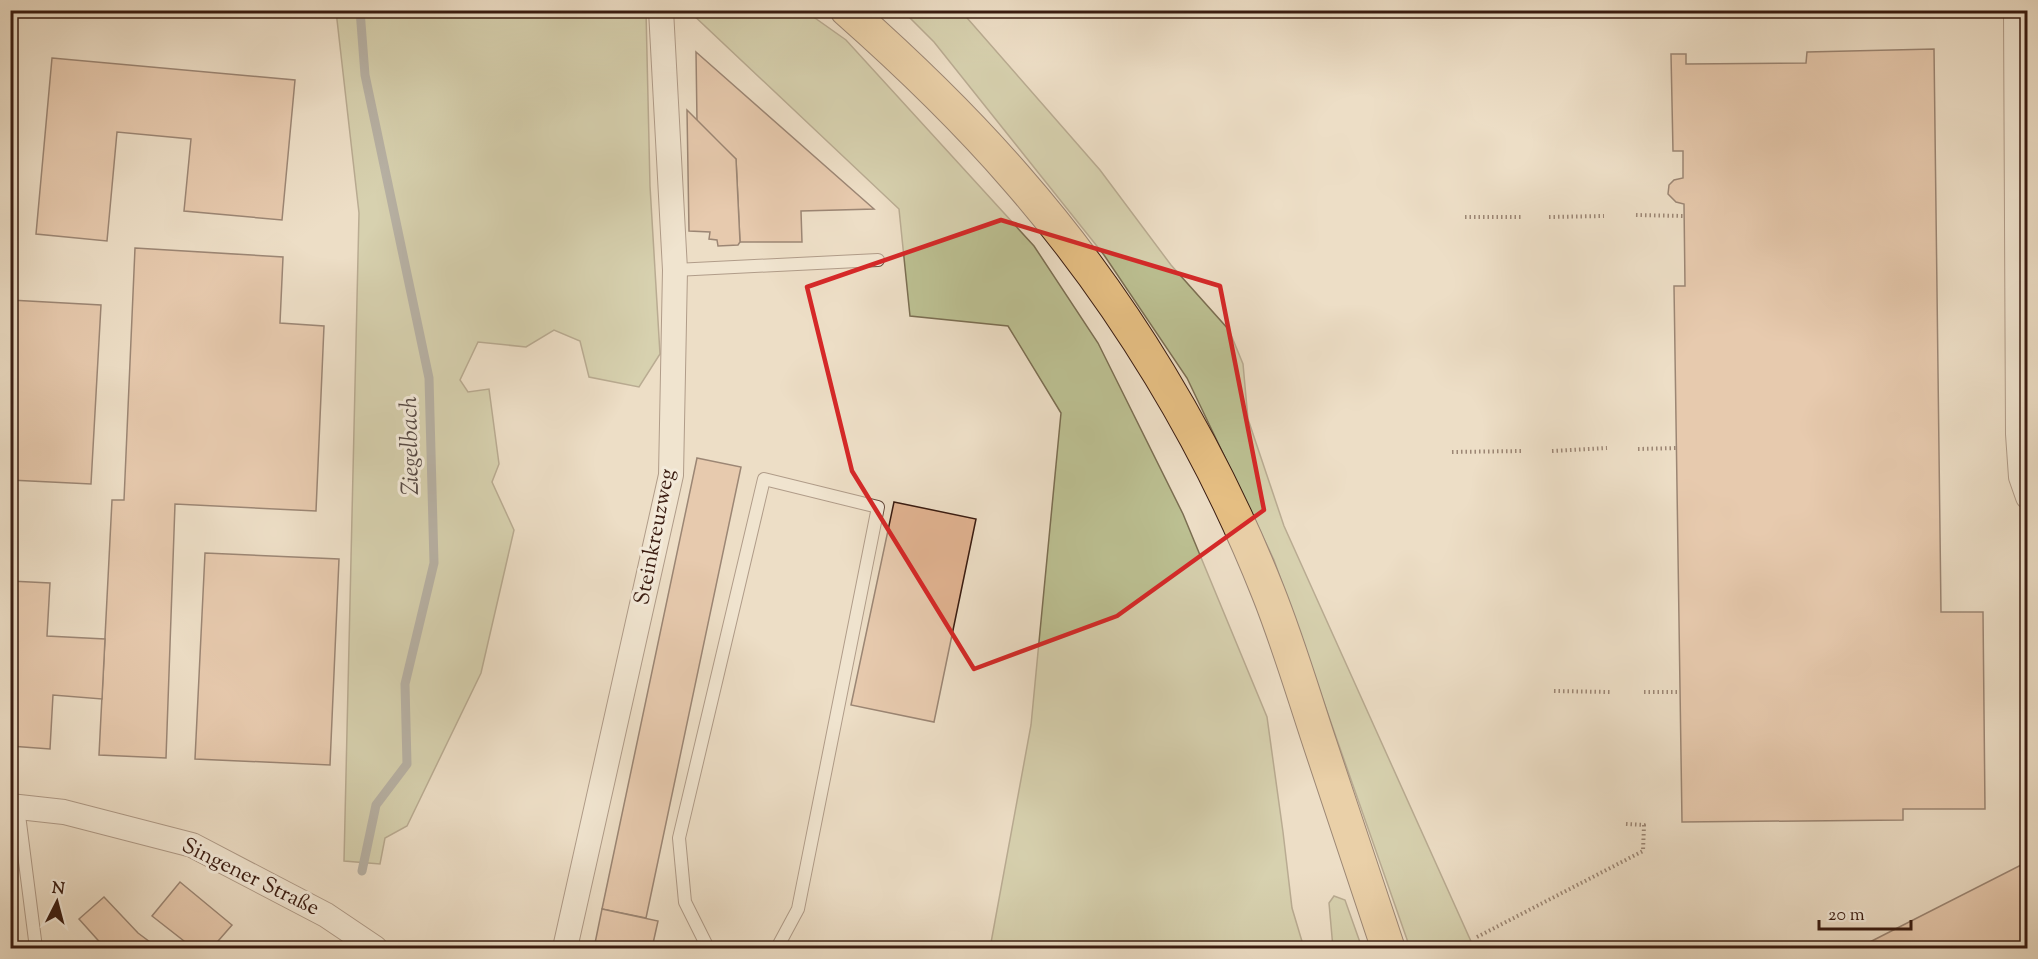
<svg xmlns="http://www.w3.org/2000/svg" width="2038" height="959" viewBox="0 0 2038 959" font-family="'Sorts Mill Goudy',serif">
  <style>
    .green { fill: #bcc092; stroke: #7b6e52; stroke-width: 1.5 }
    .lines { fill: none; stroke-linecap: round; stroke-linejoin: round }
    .stream { stroke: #777a7a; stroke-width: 9 }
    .building { fill: #e0b290; stroke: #3a1c11; stroke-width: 1.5 }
    .service-casing { stroke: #674c3e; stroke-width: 14 }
    .minor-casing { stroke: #674c3e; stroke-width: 26 }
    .primary-casing { stroke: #3a1c11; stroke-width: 35 }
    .path { stroke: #3a1c11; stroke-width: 4; stroke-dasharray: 1.5 3; stroke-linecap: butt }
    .service { stroke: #f3eada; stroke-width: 12 }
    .minor { stroke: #f3eada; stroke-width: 24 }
    .primary { stroke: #e6bf83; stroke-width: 33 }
    .marked { fill: none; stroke: #d62828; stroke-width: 4.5; stroke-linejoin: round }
    .labels { text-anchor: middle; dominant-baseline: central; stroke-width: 6; stroke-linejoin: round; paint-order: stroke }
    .street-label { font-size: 22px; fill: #3a1c11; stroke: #f3eada }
    .water-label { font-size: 24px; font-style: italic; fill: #584b46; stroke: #f3eada }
  </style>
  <rect width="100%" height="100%" fill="#eddec6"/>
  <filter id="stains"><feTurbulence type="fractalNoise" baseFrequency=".00333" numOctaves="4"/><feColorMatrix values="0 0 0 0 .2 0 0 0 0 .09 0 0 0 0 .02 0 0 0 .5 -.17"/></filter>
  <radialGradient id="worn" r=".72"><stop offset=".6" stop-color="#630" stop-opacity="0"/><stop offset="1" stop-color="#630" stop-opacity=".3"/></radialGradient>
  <g class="green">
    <polygon points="336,11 646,11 650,186 660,354 639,387 589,377 580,341 554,330 526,347 478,342 460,380 468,392 489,389 499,464 492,482 514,530 481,673 407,826 385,838 380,864 344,861 359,213"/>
    <polygon points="689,11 805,11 846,40 1034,246 1098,343 1183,514 1267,717 1283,832 1292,908 1304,948 990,948 1031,725 1061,413 1008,326 910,316 899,209"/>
    <polygon points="903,11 961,11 1100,170 1171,265 1229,330 1243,364 1248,419 1284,526 1474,948 1410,948 1274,560 1187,378 1104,255 934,42"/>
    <polygon points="1334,896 1345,900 1362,948 1333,948 1329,903"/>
  </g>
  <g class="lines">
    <polyline class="stream" points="360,10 365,75 429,378 434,563 405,684 407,764 376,805 362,871"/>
  </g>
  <g class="building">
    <polygon points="1934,49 1941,612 1983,612 1985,809 1903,809 1903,820 1682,822 1674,286 1685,286 1684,204 1676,202 1668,194 1669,185 1674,180 1683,178 1683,151 1673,151 1671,54 1686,54 1686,64 1806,63 1807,52"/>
    <polygon points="696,52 874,209 801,211 802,242 740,242 736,159 697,122"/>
    <polygon points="52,58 295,80 282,220 184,211 191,139 117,132 107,241 36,234"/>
    <polygon points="687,110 736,159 740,242 738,245 718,246 717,240 709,239 710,232 689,231"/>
    <polygon points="135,248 283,257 280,323 324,326 316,511 175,504 166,758 99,755 112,500 124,500"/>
    <polygon points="10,300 101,305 91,484 10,480"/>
    <polygon points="697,458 741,467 646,918 602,909"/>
    <polygon points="894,502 976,519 934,722 851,705"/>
    <polygon points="205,553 339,559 330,765 195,759"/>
    <polygon points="10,581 50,583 47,636 105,639 102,699 53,695 50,749 10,746"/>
    <polygon points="2025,863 2028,868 2028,948 1858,948"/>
    <polygon points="180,882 232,925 212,948 193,948 152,916"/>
    <polygon points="104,897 138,933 158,948 105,948 79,919"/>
    <polygon points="602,909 658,921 652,948 594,948"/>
  </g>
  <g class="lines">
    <g class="service-casing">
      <g id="service">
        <polyline points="675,270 878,260"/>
        <polyline points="18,807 36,948"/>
        <polyline points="708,948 685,902 679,838 764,479 878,507 798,909 777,948"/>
      </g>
    </g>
    <g class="minor-casing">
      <g id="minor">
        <polyline points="2016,10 2018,434 2021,477 2028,497"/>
        <polyline points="10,806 64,812 192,845 326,915 375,948"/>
        <polyline points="565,948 671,475 675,270 661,10"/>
      </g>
    </g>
    <g class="primary-casing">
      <path id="primary" d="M847,10C907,63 964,118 1016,178C1122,299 1209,443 1268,592C1288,642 1303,693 1320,744C1342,812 1366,880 1388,948"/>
    </g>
    <g class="path">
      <polyline points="1636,215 1684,216"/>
      <polyline points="1465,217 1521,217"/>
      <polyline points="1549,217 1604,216"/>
      <polyline points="1638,449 1677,448"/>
      <polyline points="1552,451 1607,448"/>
      <polyline points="1452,452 1523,451"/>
      <polyline points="1554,691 1610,692"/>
      <polyline points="1644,692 1680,692"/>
      <polyline points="1477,937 1643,851 1644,825 1626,824"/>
    </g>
    <use href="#service" class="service"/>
    <use href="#minor" class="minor"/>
    <use href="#primary" class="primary"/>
  </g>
  <path d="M0 0H2038V959H0ZM1001,220L1220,286L1264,510L1117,616L974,669L852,471L807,287Z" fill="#eddec6" fill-opacity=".55" fill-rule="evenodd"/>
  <path class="marked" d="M1001,220L1220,286L1264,510L1117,616L974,669L852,471L807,287Z"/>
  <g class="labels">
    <g class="street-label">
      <text transform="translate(656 537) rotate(-79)">Steinkreuzweg</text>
      <text transform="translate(250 878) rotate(26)">Singener Straße</text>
    </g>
    <g class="water-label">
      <text transform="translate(411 446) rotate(-91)">Ziegelbach</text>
    </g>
  </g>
  <rect width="2038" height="959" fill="none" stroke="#eddec6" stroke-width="36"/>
  <rect x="12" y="12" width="2014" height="935" fill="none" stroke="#3a1c11" stroke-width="3"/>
  <rect x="18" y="18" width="2002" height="923" fill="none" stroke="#3a1c11" stroke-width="1.5"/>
  <g transform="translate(57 902) rotate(6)" stroke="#f3eada" stroke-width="4.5" paint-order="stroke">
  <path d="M0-4.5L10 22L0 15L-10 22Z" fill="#3a1c11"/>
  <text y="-9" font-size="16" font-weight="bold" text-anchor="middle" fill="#3a1c11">N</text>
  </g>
  <path d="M1819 920v9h92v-9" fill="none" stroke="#3a1c11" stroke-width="3"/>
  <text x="1828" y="920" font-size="18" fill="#3a1c11" stroke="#f3eada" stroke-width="4.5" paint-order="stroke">20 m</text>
  <rect width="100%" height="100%" filter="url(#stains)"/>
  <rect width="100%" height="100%" fill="url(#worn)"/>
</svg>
